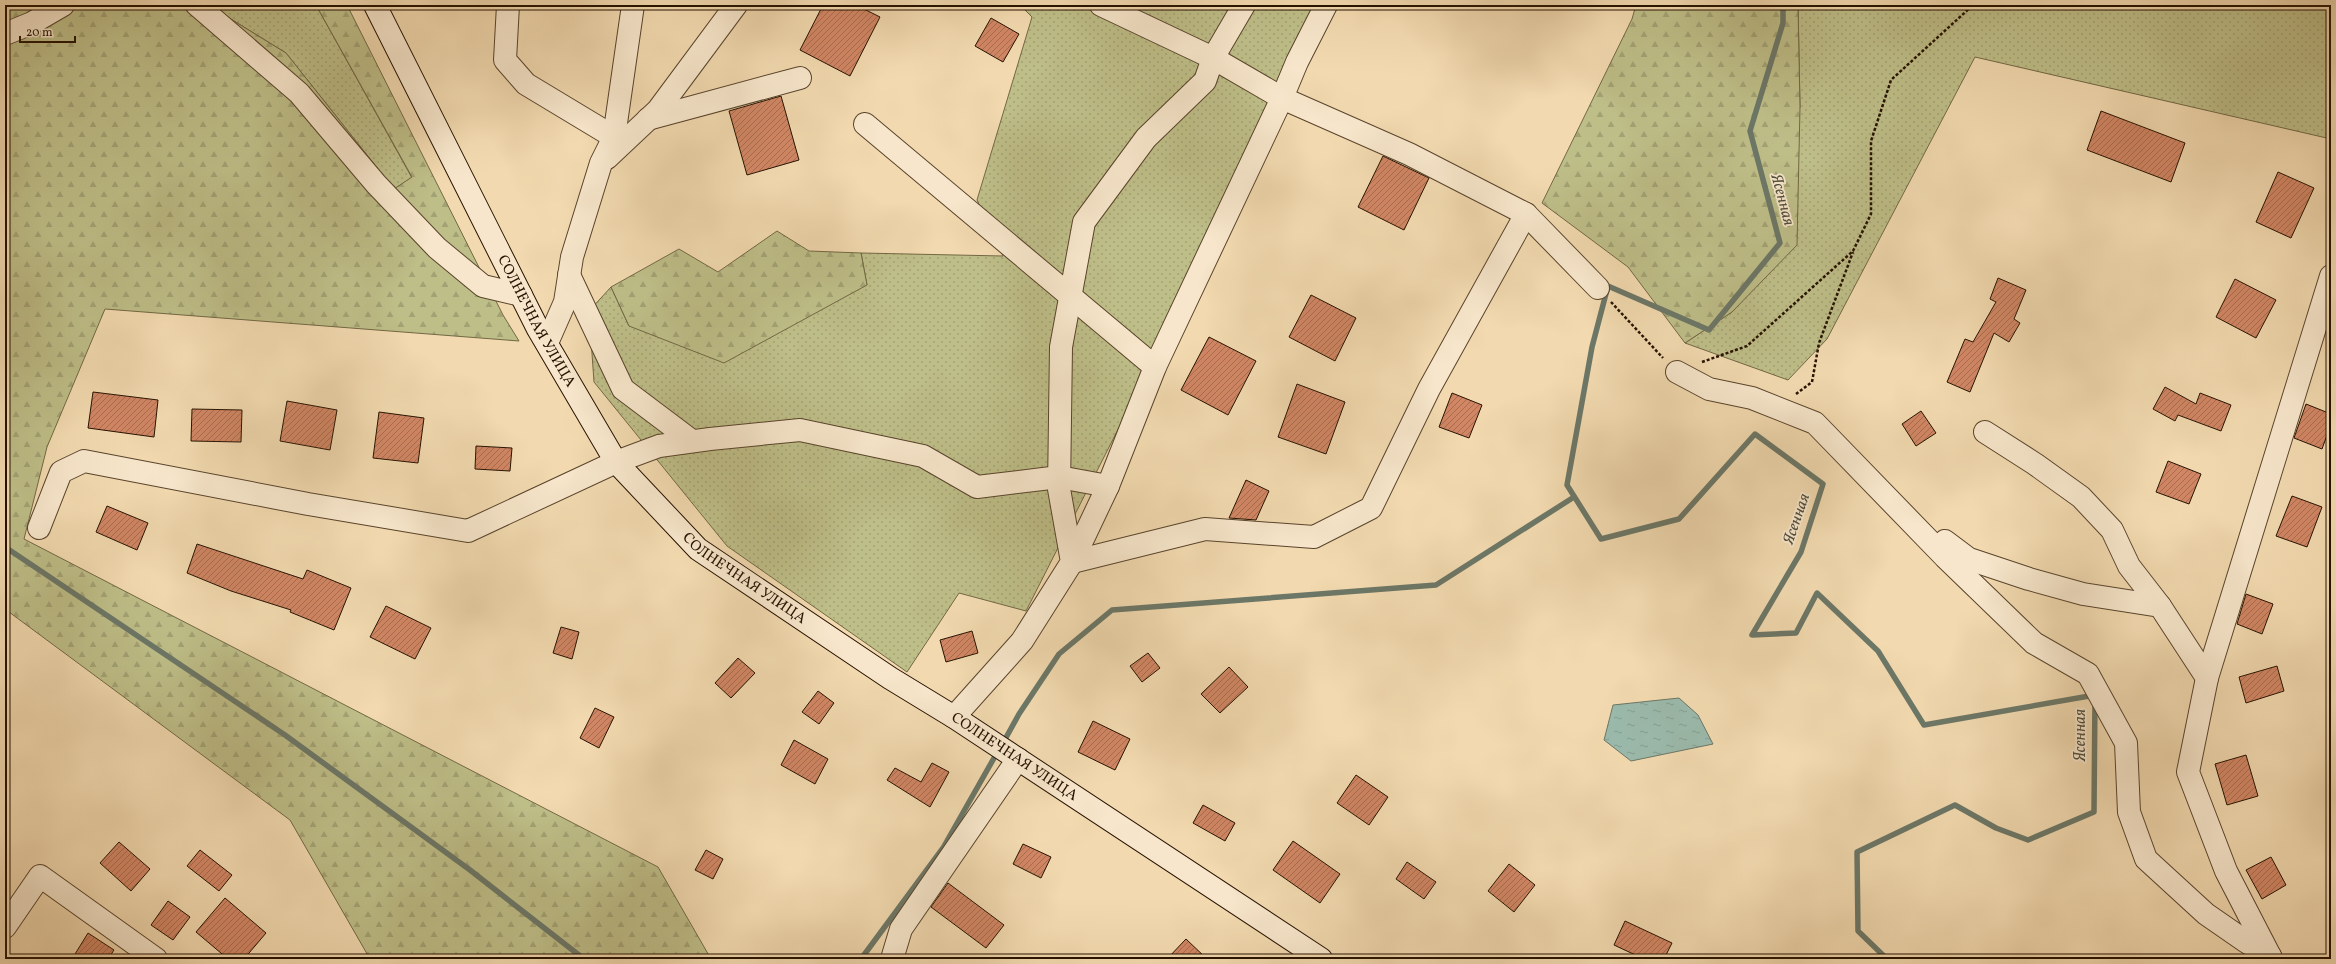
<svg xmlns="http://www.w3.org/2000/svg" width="2336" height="964" viewBox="0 0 2336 964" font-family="Vollkorn,serif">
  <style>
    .grass { fill: url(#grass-dots); stroke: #726844 }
    .forest { fill: url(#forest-firs); stroke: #726844 }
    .water { fill: url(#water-ripples); stroke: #6c7767 }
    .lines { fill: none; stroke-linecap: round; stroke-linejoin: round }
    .stream { stroke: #6c7767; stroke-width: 5.5 }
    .building { fill: url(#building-hatch); stroke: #261200 }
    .street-casing { stroke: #59442c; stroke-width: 24 }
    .secondary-casing { stroke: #261200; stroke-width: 24 }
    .path { stroke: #261200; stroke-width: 2.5; stroke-dasharray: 3 2; stroke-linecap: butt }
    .street { stroke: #f7e6cb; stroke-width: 22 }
    .secondary { stroke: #f7e6cb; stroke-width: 22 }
    .labels { text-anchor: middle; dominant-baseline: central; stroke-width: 3.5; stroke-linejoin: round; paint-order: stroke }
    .street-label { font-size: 15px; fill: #261200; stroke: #f7e6cb }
    .water-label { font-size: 16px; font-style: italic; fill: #4f4d3c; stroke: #f7e6cb }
  </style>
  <defs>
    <pattern id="grass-dots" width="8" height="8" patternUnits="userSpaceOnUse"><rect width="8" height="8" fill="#bebe88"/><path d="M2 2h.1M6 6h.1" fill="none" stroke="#a3a274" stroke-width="1.8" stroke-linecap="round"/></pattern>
    <pattern id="forest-firs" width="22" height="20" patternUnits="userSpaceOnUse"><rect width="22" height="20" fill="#bebe88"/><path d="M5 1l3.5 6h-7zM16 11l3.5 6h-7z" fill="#a3a274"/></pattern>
    <pattern id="water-ripples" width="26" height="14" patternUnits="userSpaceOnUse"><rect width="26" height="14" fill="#9bbaac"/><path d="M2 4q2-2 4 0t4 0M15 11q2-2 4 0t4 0" fill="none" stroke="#859f92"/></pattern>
    <pattern id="building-hatch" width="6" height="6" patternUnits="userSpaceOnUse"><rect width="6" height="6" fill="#d18664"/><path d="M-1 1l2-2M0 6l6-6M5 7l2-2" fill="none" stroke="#a96c50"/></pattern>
  </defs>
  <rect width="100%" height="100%" fill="#f2d9af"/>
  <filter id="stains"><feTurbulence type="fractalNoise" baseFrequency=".005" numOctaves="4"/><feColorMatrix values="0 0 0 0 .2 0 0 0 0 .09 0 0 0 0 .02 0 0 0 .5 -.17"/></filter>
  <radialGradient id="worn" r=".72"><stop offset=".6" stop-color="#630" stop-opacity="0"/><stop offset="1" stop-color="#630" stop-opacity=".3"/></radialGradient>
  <g class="grass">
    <polygon points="208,5 316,5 412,178 394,189 286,53"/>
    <polygon points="1020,5 1326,5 1141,384 1026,611 959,593 907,672 727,546 594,382 589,311 611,287 629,326 867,285 861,253 1003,256 977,200 1032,17"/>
    <polygon points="1798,5 2331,5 2331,139 1975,57 1827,339 1788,380 1685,343 1732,312 1800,107"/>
  </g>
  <g class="forest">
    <polygon points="5,5 208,5 286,53 394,189 412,177 316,5 347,5 503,315 519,341 105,309 47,447 24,539 658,867 711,959 370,959 290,820 9,612 5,616"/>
    <polygon points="1636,5 1798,5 1800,107 1797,245 1732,312 1685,343 1628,267 1542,203 1632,19"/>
    <polygon points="777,231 809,251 861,253 867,285 724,363 629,326 611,287 679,249 718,272"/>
  </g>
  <polygon class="water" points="1679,698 1698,715 1713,744 1631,761 1604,740 1613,705"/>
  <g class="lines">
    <g class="stream">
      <polyline points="1783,5 1783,23 1750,131 1780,243 1709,330 1608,286 1592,347 1567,485 1601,539 1679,519 1755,434 1823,484 1801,552 1752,635 1796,633 1817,593 1878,651 1924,725 2095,695 2094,812 2028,840 1996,828 1955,805 1857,852 1858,931 1887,959"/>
      <polyline points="5,547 285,735 470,870 584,959"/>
      <polyline points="1003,743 1019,714 1059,654 1112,610 1436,585 1574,497"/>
      <polyline points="861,959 943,848 998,751"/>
    </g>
  </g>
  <g class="building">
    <polygon points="823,5 856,5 880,17 850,76 800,50"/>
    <polygon points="991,18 1019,34 1003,62 975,46"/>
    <polygon points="781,96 799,160 747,175 729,111"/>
    <polygon points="2101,111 2185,143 2171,182 2087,150"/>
    <polygon points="1383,156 1429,178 1404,230 1358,207"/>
    <polygon points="2278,172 2314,188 2291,238 2256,222"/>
    <polygon points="1998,278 2026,290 2014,319 2020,323 2009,342 1994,333 1970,392 1947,382 1965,339 1973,342 1996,302 1990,299"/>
    <polygon points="2235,279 2276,300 2256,338 2216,317"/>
    <polygon points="1311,295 1356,318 1335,361 1289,337"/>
    <polygon points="1209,337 1256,361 1228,415 1181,390"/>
    <polygon points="1297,384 1345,402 1326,454 1278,437"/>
    <polygon points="2165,387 2196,404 2200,393 2231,405 2221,431 2178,415 2175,421 2153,409"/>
    <polygon points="93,392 158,400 154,437 88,428"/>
    <polygon points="1452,393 1482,405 1469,438 1439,427"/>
    <polygon points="287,401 337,410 330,450 280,441"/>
    <polygon points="2306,404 2331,414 2331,424 2322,449 2294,438"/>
    <polygon points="192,409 242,410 241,442 191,441"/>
    <polygon points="1921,411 1936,433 1916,446 1902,424"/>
    <polygon points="379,412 424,418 418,463 373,458"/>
    <polygon points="476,446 512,448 510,471 475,469"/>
    <polygon points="2168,461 2201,474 2189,504 2156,492"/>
    <polygon points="1246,480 1269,491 1256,520 1229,518"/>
    <polygon points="2292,496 2322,507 2307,547 2276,536"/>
    <polygon points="107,506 148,523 137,550 96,532"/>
    <polygon points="197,544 303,579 307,570 351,588 334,630 290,612 291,610 231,591 187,573"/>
    <polygon points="2246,594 2273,604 2262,634 2237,624"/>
    <polygon points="386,606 431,628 415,659 370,637"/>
    <polygon points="561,627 579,632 572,659 553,653"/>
    <polygon points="972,631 978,653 946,662 940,640"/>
    <polygon points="1148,653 1160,668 1142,682 1130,666"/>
    <polygon points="738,658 755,673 731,698 715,683"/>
    <polygon points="2277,666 2284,691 2246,703 2239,677"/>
    <polygon points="1229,667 1248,687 1220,713 1201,694"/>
    <polygon points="818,691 834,703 819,724 802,712"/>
    <polygon points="595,708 614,717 599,748 580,738"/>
    <polygon points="1093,721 1130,739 1115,770 1078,752"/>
    <polygon points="794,740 828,759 815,784 781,765"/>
    <polygon points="2246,755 2258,796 2227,805 2215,764"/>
    <polygon points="932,763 949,772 930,807 887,780 895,768 921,782"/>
    <polygon points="1356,775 1388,797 1369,825 1337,803"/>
    <polygon points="1203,805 1235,823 1225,841 1193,823"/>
    <polygon points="1293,841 1340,874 1320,903 1273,870"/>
    <polygon points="119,842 150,869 131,891 100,863"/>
    <polygon points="1023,844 1051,857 1041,878 1013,864"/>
    <polygon points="200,850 232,875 219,891 187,866"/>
    <polygon points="706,850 723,859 713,879 695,870"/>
    <polygon points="2271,857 2286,885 2262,899 2246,870"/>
    <polygon points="1407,862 1436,882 1424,899 1396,879"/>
    <polygon points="1509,864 1535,885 1514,912 1488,891"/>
    <polygon points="948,883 1004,925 986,948 931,907"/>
    <polygon points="225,898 266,933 244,959 228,959 196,932"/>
    <polygon points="168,901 190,917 173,940 151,925"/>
    <polygon points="1625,921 1672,943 1664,959 1644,959 1614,945"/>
    <polygon points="88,933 114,950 108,959 72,959"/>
    <polygon points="1186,939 1207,959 1167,959"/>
  </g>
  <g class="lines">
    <g class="street-casing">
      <g id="street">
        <polyline points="197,5 299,93 376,184 437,248 483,286 521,295"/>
        <polyline points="508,5 505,60 526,84 614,137"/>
        <polyline points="1101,5 1213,58 1282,98 1409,154 1526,214 1598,288"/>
        <polyline points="1326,5 1297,62 1282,98 1155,367 1108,486 1072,562 1205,529 1314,537 1371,508 1429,389 1526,214"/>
        <polyline points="5,34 32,23 63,5"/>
        <polyline points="648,119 800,78"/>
        <polyline points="865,124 1155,367"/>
        <polyline points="607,158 658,110 736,5"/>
        <polyline points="569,275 623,389 692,441"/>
        <polyline points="547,343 565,302 572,257 601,163 614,137 633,5"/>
        <polyline points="1677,372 1709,389 1752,398 1815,423 1945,557 2034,643 2088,674 2126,743 2129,812 2146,859 2206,914 2245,941 2270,956"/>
        <polyline points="1985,432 2035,464 2081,497 2112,530 2129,566 2160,606"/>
        <polyline points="39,528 61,472 84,461 308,504 468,531 616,462 659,446 710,439 800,430 923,456 977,487 1059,477 1108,486"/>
        <polyline points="1945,541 1969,559 2029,579 2083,594 2160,606 2207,678"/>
        <polyline points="954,717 1022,641 1072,562 1059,489 1061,347 1084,222 1146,138 1205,81 1213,58 1244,5"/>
        <polyline points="5,927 40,876 156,959"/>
        <polyline points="2271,958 2226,871 2188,772 2207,678 2331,276"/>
        <polyline points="892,959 901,929 1018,759"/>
      </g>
    </g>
    <g class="secondary-casing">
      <g id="secondary">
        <path id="s1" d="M375,5L538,329L616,462L698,549L890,678L954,717L1321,959"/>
      </g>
    </g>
    <g class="path">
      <polyline points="1611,302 1663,358"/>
      <polyline points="1702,362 1747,346 1853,251 1871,214 1871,141 1891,80 1973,5"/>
      <polyline points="1796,394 1812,382 1819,343 1853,252"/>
    </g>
    <use href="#street" class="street"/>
    <use href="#secondary" class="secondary"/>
  </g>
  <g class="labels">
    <g class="street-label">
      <text stroke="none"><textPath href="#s1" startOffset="355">СОЛНЕЧНАЯ УЛИЦА</textPath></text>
      <text stroke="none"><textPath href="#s1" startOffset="691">СОЛНЕЧНАЯ УЛИЦА</textPath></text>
      <text stroke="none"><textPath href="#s1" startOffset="1015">СОЛНЕЧНАЯ УЛИЦА</textPath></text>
    </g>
    <g class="water-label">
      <text transform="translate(1782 200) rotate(75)">Ясенная</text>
      <text transform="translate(1797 519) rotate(-71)">Ясенная</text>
      <text transform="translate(2081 735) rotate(-90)">Ясенная</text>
    </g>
  </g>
  <rect width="2336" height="964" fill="none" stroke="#f2d9af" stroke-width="20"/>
  <rect x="6" y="6" width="2324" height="952" fill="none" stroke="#261200" stroke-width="2"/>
  <rect x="10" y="10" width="2316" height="944" fill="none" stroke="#261200"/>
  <path d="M20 36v6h55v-6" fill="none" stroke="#261200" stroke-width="2"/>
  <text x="26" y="36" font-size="12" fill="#261200" stroke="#f7e6cb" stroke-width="3" paint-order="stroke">20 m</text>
  <rect width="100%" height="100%" filter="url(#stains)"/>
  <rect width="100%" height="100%" fill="url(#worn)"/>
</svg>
